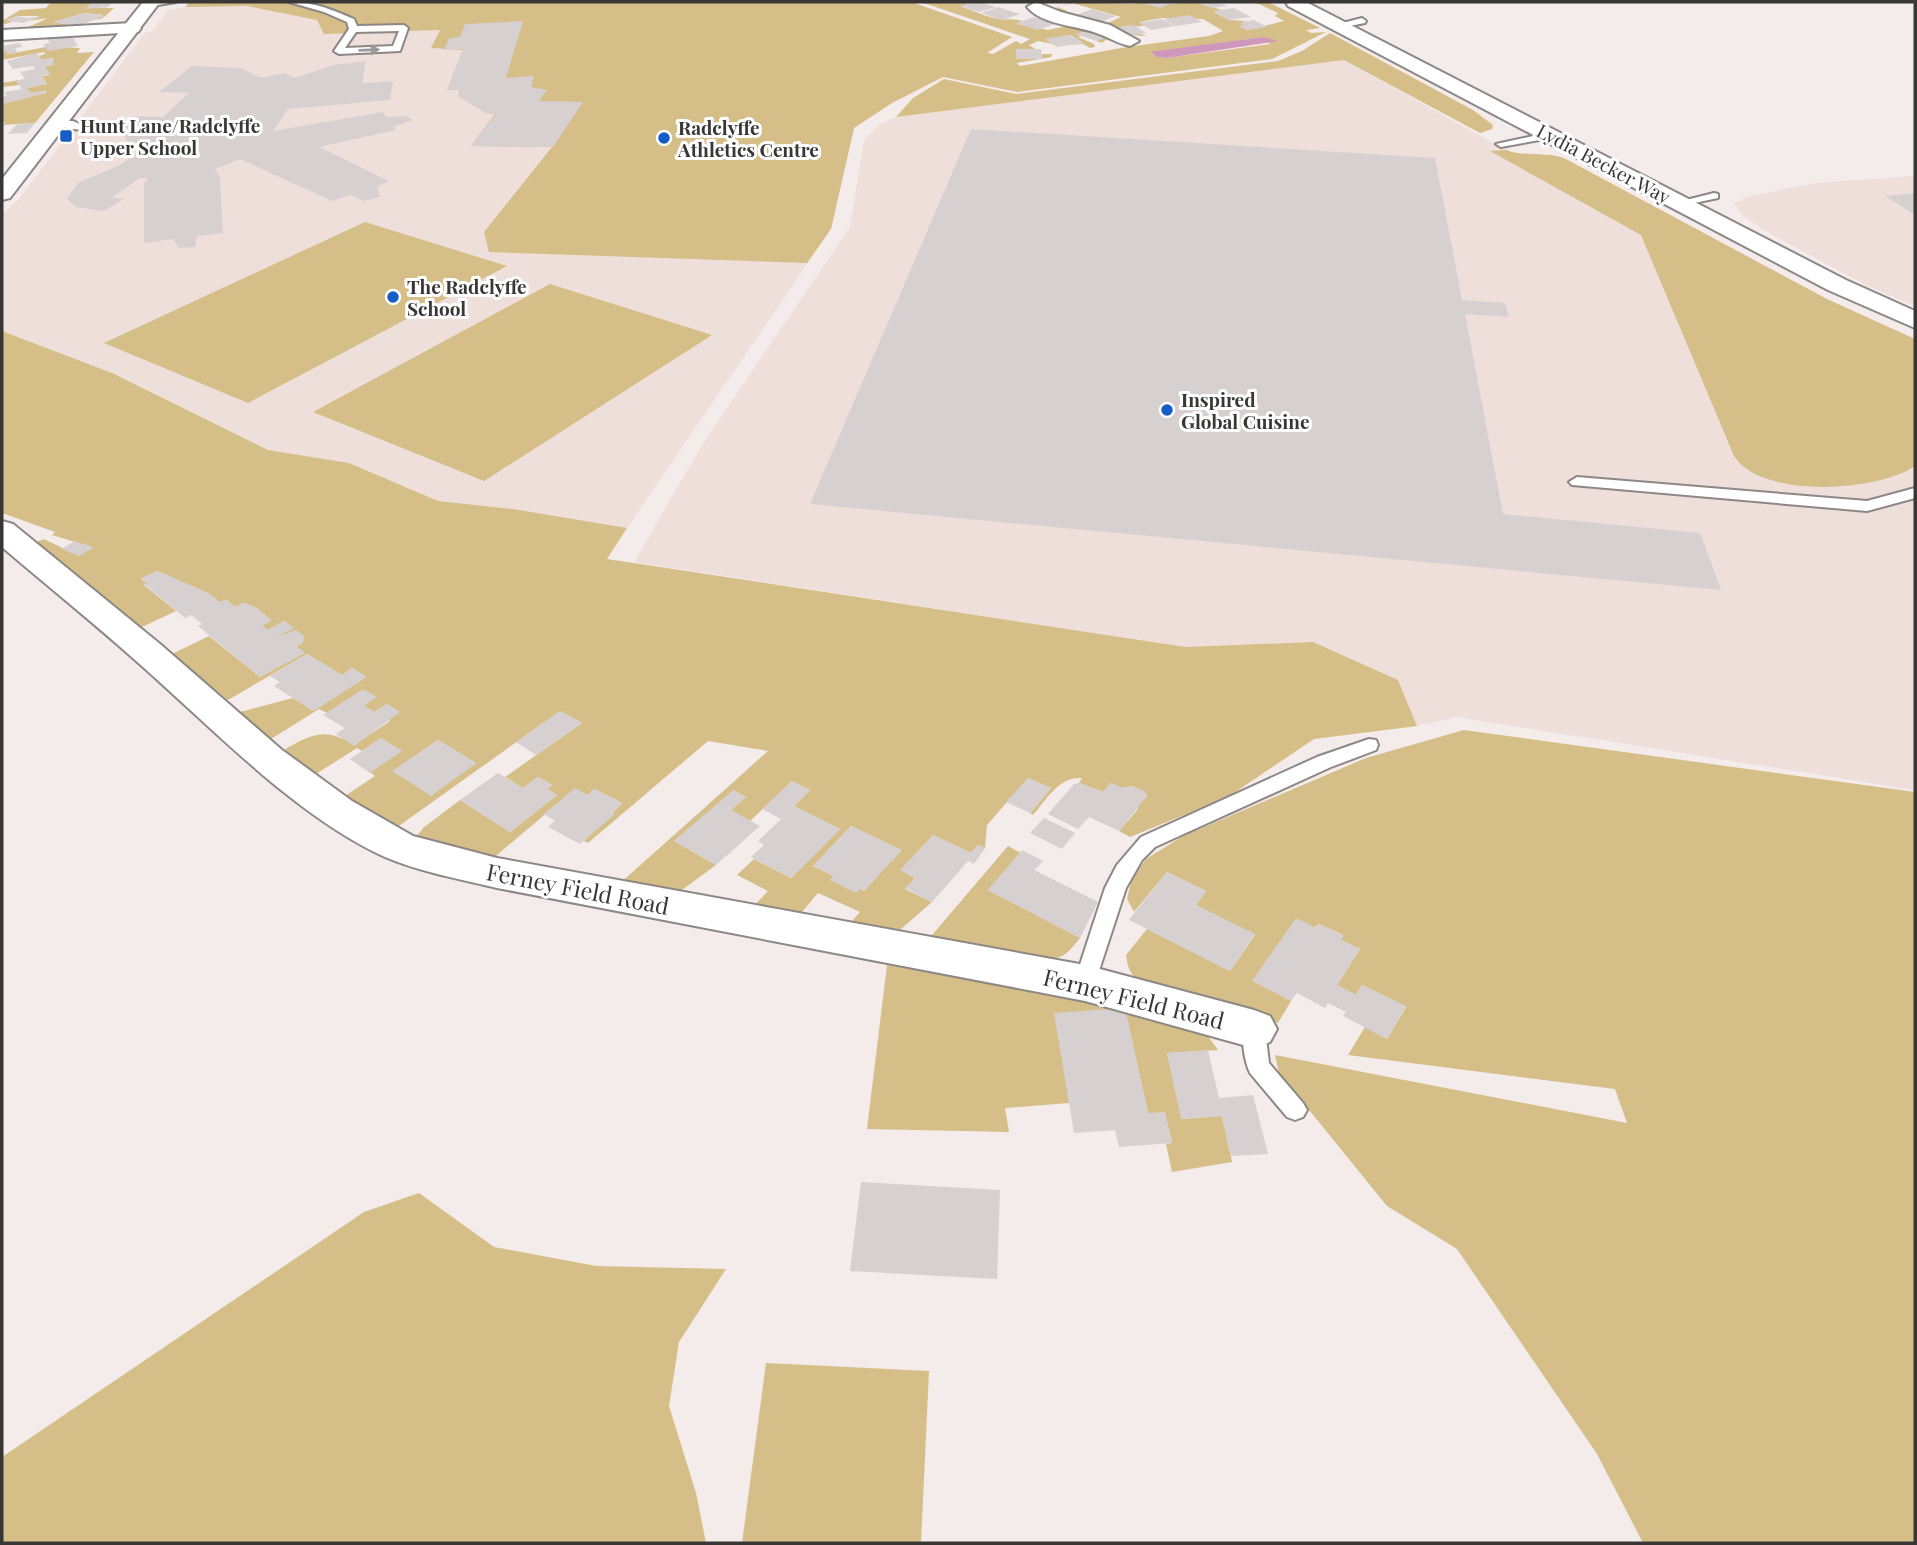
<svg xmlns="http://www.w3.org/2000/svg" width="1917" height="1545" viewBox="0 0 1917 1545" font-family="'Playfair Display',serif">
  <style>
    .built { fill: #eedfdb }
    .green { fill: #d5be87; fill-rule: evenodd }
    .water { fill: #d097bc }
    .building { fill: #d7d0d1 }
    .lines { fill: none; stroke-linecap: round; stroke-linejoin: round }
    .service-casing { stroke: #8d8785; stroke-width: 4 }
    .minor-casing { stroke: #8d8785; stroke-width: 4 }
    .tertiary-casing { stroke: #8d8785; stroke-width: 4 }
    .service { fill: #fff; fill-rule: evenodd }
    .minor { fill: #fff; fill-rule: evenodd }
    .tertiary { fill: #fff; fill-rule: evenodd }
    .oneway { fill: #9c9b9a }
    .poi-dot { fill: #175dc8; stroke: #fff; stroke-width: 2.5 }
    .labels { text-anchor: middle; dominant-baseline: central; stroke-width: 6; stroke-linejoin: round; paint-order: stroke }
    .far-poi-label { font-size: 19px; font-weight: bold; fill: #393736; stroke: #fff; text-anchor: start }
    .far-street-label { font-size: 19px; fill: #393736; stroke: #fff }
    .street-label { font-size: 23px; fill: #393736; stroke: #fff }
  </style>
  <rect width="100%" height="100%" fill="#f3ecea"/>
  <g class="built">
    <polygon points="189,2 911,2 1012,37 892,103 854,128 831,229 627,528 513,509 438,501 349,463 268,450 112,373 2,331 2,214 18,200 145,33 152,31 168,10 185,7"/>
    <polygon points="1344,60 1513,154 1915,360 1915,790 1456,717 1417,726 1398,680 1313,642 1186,647 634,562 704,442 850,227 864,141 880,124 896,117"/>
    <polygon points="1915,176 1915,306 1866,285 1765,231 1742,215 1734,203 1751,196 1815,183"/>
  </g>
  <g class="green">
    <path d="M51,2H92L87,8H114C108,13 103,21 95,19L103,15L84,13L54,22L77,26L22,30L48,18L29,21L39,17L37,16H17L7,20L12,22L5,24L2,21L20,10L46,8Z"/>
    <path d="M189,2H911L1012,37L987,53L993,54L1016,41L1021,44L1030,39L921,2H962L968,4L962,7C975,11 986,17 999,19C1007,20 1013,18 1022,21L1017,24L1048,30L1071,25L1108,38L1102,43L1096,41L1105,37L1086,31L1077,34L1081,36L1078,37L1094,44L1095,47L1090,48L1083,44L1070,45L1083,43L1071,35L1046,39L1053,44L1038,41L1029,45L1035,49H1016V58L1042,59V54H1052L1051,57L1017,63L1020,66L1127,47L1209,36L1223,31L1203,19L1162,18L1140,22L1145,26L1120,27L1147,36L1131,35L1108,23L1121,17L1072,3L1058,7L1067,11L1062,12L1056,8L1072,2L1134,4L1142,2L1160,7L1169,4L1202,2L1197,3L1222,10L1214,12L1229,20L1248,21L1242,22L1245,25L1240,26L1247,30L1284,21L1275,16L1278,13L1259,4L1247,2H1268L1320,28L1306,30L1311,33L1326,32L1272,59L1017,92L943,77L892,103L854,128L831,229L807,263L489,252L484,232L552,147L471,146L495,114L486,113L458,96L460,90H447L463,50L431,48L440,30L324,34L317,20L247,6L186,7ZM1263,37L1270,44L1167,58L1157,57L1151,53Z"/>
    <polygon points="1330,33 1473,110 1493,125 1492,129 1480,133 1344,60 896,117 913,98 944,79 1016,94 1278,61 1302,51"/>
    <polygon points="46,47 80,48 77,53 94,52 35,123 2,125 5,123 2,120 2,104 46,93 46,91 31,93 27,88 21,89 47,84 42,76 19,85 2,87 2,83 49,75 45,66 53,65 46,62 54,60 52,58 42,60 39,56 45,54 44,52 2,60 2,52 6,51 8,54"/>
    <path d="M1507,150C1516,156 1548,152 1564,158L1827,299L1915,339V466C1877,492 1761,499 1734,456L1641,235L1490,151Z"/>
    <polygon points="365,222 507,266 248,403 104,343"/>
    <polygon points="550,284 712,335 484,481 313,412"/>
    <path d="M2,331L112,373L268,450L349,463L438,501L513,509L627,528L607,559L1186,647L1313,642L1398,680L1417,726L1314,739L1228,797L1130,837L1119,831L1138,809L1136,807L1147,796L1144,791L1132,786L1122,788L1111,783L1103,792L1079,783L1082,778C1059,776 1046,800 1033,815L1030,813L1051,788L1028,778L987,825L985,848L978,845L971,853L933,835L901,870L915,878L905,889L932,902L893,936L847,927L860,912L818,893L797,918L749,911L768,891L737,875L754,859L791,878L840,829L794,806L810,790L792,781L750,821L731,810L746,797L733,791L674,841L716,865L671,898L617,886L768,751L708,741L588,843L584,841L622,803L594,789L587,795L575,789L491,860L416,837L423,828L460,800L510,832L557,795L547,789L552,785L538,777L523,788L505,777L582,723L560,711L396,828L345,796L375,776L370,772L401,751L381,738L362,751L357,748L316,774L284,750C312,734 325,727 354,745L390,721L389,719L399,712L387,704L374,712L364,706L327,713L319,709L271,739L240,712L293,698L313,711L366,677L352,668L342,675L307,654L228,700L172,654L209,636L260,677L304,653L296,646L302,643L275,637L293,628L284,621L268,630L262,626L271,620L255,607L243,603L235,607L226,600L186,619L219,602L210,594L157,571L141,579L147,583L144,585L176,611L140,628L36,542L44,539L79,556L92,547L52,535L55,532L2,513ZM438,740L476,763L431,795L393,771ZM851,826L901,850L864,891L813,866Z"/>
    <path d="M1464,730L1915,792V1543H1643L1597,1454L1457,1249L1387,1206L1279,1073L1275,1055L1627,1123L1615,1089L1348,1055L1365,1027L1387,1039L1406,1007L1362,985L1356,995L1337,985L1360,949L1341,940L1343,935L1319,924L1253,981L1291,1001L1278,1023C1250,1016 1149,994 1133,975C1128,970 1127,961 1126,955L1147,929L1230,971L1255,935L1196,905L1206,891L1167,872L1134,912L1127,899L1131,881L1146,859L1183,836L1366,758Z"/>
    <path d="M1008,846L1021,853L988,890L1080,938C1074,945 1068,954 1060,957C1026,967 963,948 927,941Z"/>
    <polygon points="887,965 1125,1008 1205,1032 1218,1050 1167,1053 1182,1119 1222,1116 1232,1162 1172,1172 1166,1144 1172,1143 1165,1113 1148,1113 1125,1009 1069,1103 1005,1108 1009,1132 867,1129"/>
    <polygon points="419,1193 494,1247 596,1266 726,1269 679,1342 669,1406 696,1493 706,1543 2,1543 2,1457 364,1212"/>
    <polygon points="766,1363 929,1371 921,1543 742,1543"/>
  </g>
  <polygon class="water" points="1263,37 1278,41 1167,58 1157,57 1150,52"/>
  <g class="building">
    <polygon points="92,2 113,2 108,7 86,9"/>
    <polygon points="975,2 979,2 996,7 979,12 960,6"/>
    <polygon points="1139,2 1173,2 1160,8"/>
    <polygon points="1219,2 1227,6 1213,8 1196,3"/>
    <polygon points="998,7 1010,11 1020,14 1002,20 981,13"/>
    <polygon points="1234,8 1251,17 1229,20 1213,11"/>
    <polygon points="1092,9 1104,13 1116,16 1100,22 1076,15"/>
    <polygon points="84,13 105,16 77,26 52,22"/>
    <polygon points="1189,15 1202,22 1176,26 1164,19"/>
    <polygon points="17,16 28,18 42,16 23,23 6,21"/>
    <polygon points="1034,17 1044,21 1055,24 1037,30 1016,23"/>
    <polygon points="1162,19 1175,26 1151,30 1139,23"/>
    <polygon points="1254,20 1267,27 1247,30 1239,26 1245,25 1240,23"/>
    <polygon points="523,21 506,78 534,76 531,87 547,90 539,101 583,102 553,147 471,146 496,114 486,113 458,96 461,90 447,90 463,49 444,50 449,38 460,37 465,24"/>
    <polygon points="1132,25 1137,27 1146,33 1132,35 1119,27"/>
    <polygon points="1086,31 1106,38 1096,41 1076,34"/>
    <polygon points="71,35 78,46 48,51 43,44 50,43 47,39"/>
    <polygon points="1071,35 1083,43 1057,47 1045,39"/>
    <polygon points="20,43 22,47 15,48 18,53 7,54 6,51 2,52 2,46"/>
    <polygon points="1016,49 1041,49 1042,59 1016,59"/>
    <polygon points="37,53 42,60 52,58 54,65 45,66 50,74 42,76 47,84 27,88 31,93 42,91 47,93 2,104 2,96 7,96 4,92 22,89 16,81 25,79 20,72 35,69 33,66 13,69 7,61"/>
    <polygon points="366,61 362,83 393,81 390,100 288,109 273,131 383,112 386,117 407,116 412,120 393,127 396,130 319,147 389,181 377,187 380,197 364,201 350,195 332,201 240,159 215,169 220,177 223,233 197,236 195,247 179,248 173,239 144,243 144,183 148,178 140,178 111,198 124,199 104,211 76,207 67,199 78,183 120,165 135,155 162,148 140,146 127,141 119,128 126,120 135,116 163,117 189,93 159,92 192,66 240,68 261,78 285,73 294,78 334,65"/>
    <polygon points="35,123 27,133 8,134 16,125"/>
    <polygon points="971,129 1435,158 1462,300 1505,303 1509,317 1465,314 1503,514 1700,533 1721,590 810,504"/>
    <polygon points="1915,193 1915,215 1885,196"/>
    <polygon points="75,541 93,548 79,556 61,549"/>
    <polygon points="157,571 210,594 220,602 226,599 235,607 243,603 255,607 272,620 262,626 268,630 284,621 294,628 275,637 296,630 305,637 302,644 296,646 305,653 260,677 198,626 202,624 191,615 185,618 144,584 147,583 141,578"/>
    <polygon points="307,654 342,675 352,668 367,677 313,711 274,686 280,682 270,676"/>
    <polygon points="363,689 377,697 364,706 374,712 387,704 400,712 354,746 336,734 345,728 323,715"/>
    <polygon points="560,711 582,723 536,755 516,742"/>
    <polygon points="381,738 402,751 370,773 350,759"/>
    <polygon points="438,740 476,763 431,796 392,771"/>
    <polygon points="498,773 523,788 538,777 553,785 547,789 557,795 510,832 460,800"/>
    <polygon points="1028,778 1051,788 1030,813 1006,802"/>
    <polygon points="792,781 810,790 794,806 840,829 791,878 751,857 764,845 758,841 781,819 762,809"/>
    <polygon points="1079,783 1103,792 1111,783 1122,788 1131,786 1144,791 1147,796 1119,831 1089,817 1078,829 1048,814 1074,784"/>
    <polygon points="575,788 587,795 594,789 622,803 612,812 615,814 580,844 548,827 555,821 544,814"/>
    <polygon points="733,790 746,797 731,810 760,826 716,865 674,841"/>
    <polygon points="1044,818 1075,833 1062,849 1030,833"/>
    <polygon points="851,826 902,850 864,891 860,889 856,893 830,880 833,876 813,866"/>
    <polygon points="933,835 971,853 978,845 985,848 974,864 968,861 932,902 905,888 915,878 900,870"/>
    <polygon points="1022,850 1043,861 1034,870 1098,902 1080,938 988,890"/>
    <polygon points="1167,872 1206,891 1196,905 1255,934 1230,971 1129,920"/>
    <polygon points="1296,918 1316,928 1319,924 1344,936 1341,940 1360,949 1337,985 1356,995 1362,985 1406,1006 1387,1039 1343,1016 1346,1012 1328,1003 1325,1008 1297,993 1291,1001 1252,981"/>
    <polygon points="1125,1008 1148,1113 1165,1112 1172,1143 1119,1147 1115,1130 1074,1133 1054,1013"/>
    <polygon points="1208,1050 1219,1098 1253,1095 1268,1154 1231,1156 1222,1116 1181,1119 1167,1053"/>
    <polygon points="861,1182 1000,1190 997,1279 850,1271"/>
  </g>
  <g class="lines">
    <g class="service-casing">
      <g id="service">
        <polygon points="149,2 176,2 152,6"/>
        <path d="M289,2C312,1 333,10 354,19L357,26L404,25L408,28L400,51L339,54L334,51L349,29L347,22L324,12ZM399,31L393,46L345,48L356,32Z"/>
        <polygon points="1362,18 1366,21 1365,23 1339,28 1335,25"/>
        <polygon points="56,121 73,121 86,127 81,130 52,126 51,124"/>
        <polygon points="1552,132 1556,133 1556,137 1501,147 1496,144"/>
        <polygon points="1714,193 1718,194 1718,198 1680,206 1674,203"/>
        <polygon points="1577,477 1867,501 1915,488 1915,498 1867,511 1572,485 1569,482"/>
        <polygon points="1369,739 1376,740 1378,745 1376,750 1331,767 1155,847 1142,860 1126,888 1093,989 1085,992 1077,989 1074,983 1105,888 1117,865 1141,837 1317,757"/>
        <path d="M1254,1020L1262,1022L1265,1029L1269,1063L1303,1103L1307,1110L1303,1117L1295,1120L1287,1117L1250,1073C1244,1060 1240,1035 1246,1022Z"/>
      </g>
    </g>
    <g class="minor-casing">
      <g id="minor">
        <path d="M1036,2L1061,12L1110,25L1139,41L1130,46C1119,44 1110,38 1099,34C1078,25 1043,26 1027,7Z"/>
        <polygon points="132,23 141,28 138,32 2,40 2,30"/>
        <path d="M2,521L13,524L160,644L282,750L352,801L413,836L497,858L1085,965L1254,1010L1270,1016L1277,1029L1270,1042L1254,1048L1085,1001L497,888C460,879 420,872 385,857C304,820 228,744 163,685C111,637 56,593 2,547Z"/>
      </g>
    </g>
    <g class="tertiary-casing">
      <g id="tertiary">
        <polygon points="143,2 160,2 10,198 2,200 2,179"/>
        <polygon points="1286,2 1306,2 1846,280 1915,311 1915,328 1828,290 1288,6"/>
      </g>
    </g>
    <use href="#service" class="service"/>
    <use href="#minor" class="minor"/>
    <use href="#tertiary" class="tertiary"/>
  </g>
  <defs><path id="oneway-solid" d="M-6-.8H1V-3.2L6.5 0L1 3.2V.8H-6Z" transform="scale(1.75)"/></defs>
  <use class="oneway" href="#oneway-solid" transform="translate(369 50) rotate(-2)"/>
  <g class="poi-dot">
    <rect x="59" y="129" width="14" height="14" rx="3.5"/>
    <circle cx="664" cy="138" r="7"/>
    <circle cx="393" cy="297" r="7"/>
    <circle cx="1167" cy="410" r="7"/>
  </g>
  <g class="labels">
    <g class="far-poi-label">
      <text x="80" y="125">Hunt Lane/Radclyffe<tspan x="80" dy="22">Upper School</tspan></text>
      <text x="678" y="127">Radclyffe<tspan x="678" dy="22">Athletics Centre</tspan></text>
      <text x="407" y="286">The Radclyffe<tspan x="407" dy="22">School</tspan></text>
      <text x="1181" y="399">Inspired<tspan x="1181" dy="22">Global Cuisine</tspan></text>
    </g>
    <g class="far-street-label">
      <text transform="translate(1604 163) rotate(28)">Lydia Becker Way</text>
    </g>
    <g class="street-label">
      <text transform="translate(578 888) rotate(11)">Ferney Field Road</text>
      <text transform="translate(1134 998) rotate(14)">Ferney Field Road</text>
    </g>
  </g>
  <rect width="1917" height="1545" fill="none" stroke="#393736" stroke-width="7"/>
</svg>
